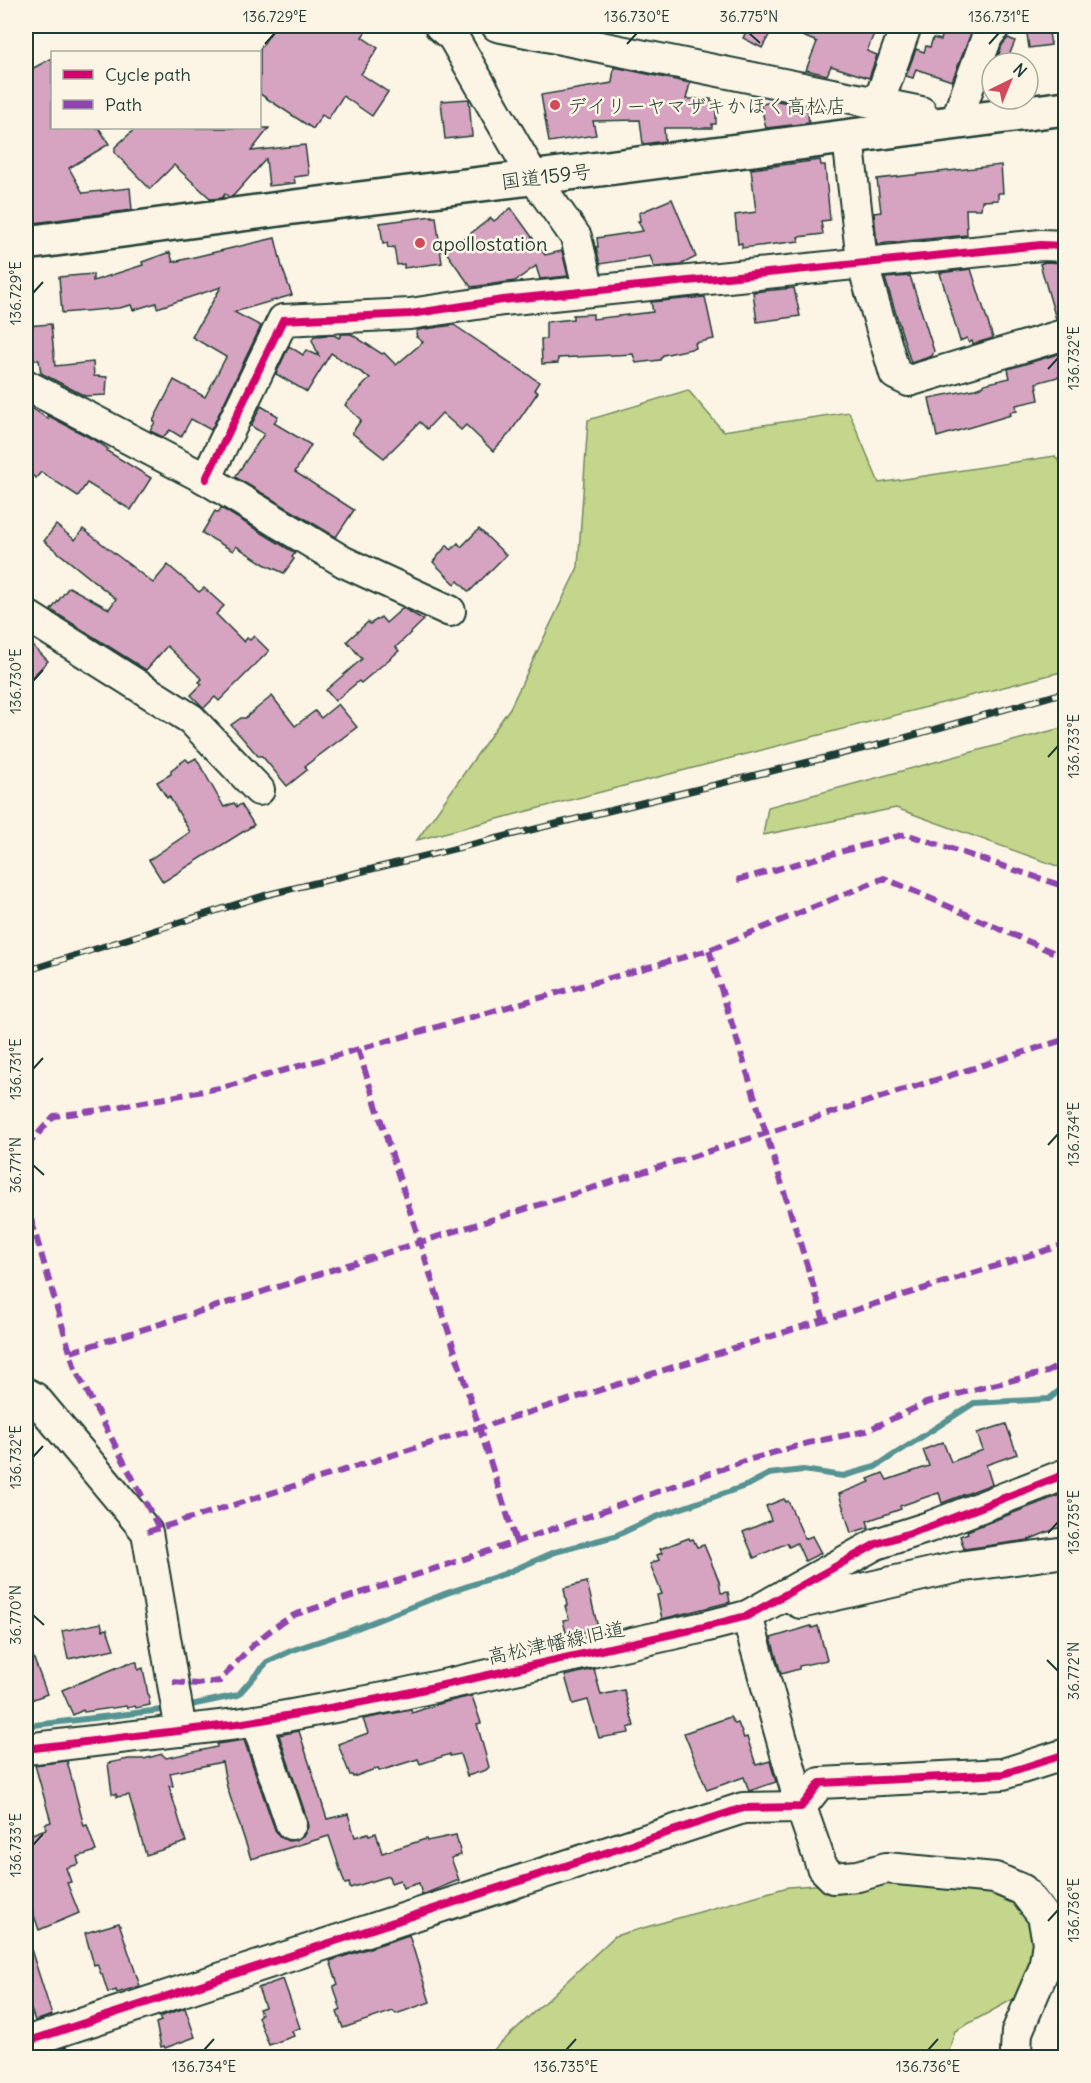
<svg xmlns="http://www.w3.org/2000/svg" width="1091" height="2083" viewBox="0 0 1091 2083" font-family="Delius,'Klee One',sans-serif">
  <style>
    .green { fill: #c4d68b; stroke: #728a60; stroke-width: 1.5 }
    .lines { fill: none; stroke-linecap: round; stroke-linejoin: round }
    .stream { stroke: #579393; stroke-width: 6 }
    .building { fill: #d6a4c1; stroke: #1f3d34; stroke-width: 1.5 }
    .minor-casing { stroke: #1f3d34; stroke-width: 34 }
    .highway-casing { stroke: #1f3d34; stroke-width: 38 }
    .minor { stroke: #fcf5e5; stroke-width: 30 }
    .highway { stroke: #fcf5e5; stroke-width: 33 }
    .rail-casing { stroke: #1f3d34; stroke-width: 7 }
    .rail { stroke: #fcf5e5; stroke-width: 4.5; stroke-dasharray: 14; stroke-linecap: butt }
    .quiet { stroke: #8e44ad; stroke-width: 6; stroke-dasharray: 12 6; stroke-linecap: butt }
    .cycleway-casing { stroke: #fcf5e5; stroke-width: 11 }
    .cycleway { stroke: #d6006c; stroke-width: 8 }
    .ticks { fill: none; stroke: #1f3d34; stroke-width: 2 }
    .poi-dot { fill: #d1495b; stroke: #fcf5e5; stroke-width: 2 }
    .labels { text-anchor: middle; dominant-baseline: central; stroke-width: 5; stroke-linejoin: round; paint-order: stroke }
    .poi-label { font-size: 20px; fill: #1f3d34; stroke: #fcf5e5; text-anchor: start }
    .street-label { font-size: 20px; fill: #1f3d34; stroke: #fcf5e5 }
    .neatline { fill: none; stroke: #1f3d34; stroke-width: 2 }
    .ticks-label { font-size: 15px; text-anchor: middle; fill: #1f3d34 }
  </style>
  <rect width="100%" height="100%" fill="#fcf5e5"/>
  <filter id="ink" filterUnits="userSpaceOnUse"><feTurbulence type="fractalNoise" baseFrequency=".0167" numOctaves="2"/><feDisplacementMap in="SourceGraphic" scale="12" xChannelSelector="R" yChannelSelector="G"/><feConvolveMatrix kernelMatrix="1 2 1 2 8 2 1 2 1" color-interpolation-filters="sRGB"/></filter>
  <g filter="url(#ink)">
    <g class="green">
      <polygon points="688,390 723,431 849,412 879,483 1055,456 1065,470 1065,671 417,840 510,708 578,567 588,420"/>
      <polygon points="1065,727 1065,869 896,808 763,835 768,807"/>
      <polygon points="903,1872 1019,1898 1037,1925 1035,1961 1019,1996 955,2031 947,2057 485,2058 615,1936 788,1887 855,1882"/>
    </g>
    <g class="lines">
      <g class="stream">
        <polyline points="186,1706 238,1695 267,1662 293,1650 347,1632 447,1593 504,1574 555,1552 615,1536 656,1517 748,1485 769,1474 803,1470 843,1476 875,1467 974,1403 1049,1399 1066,1385"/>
        <polyline points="26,1726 170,1709"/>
      </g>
    </g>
    <g class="building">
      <polygon points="275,26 357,26 366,31 362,37 378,48 361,74 388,92 372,116 343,96 328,119 322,115 313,129 260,94 260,49"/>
      <polygon points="749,26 774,26 762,48 743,38"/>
      <polygon points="779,26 877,26 867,51 877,55 869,78 831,66 827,75 806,70 817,42"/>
      <polygon points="945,26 974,26 952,81 916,69 913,78 906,76 916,49 924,52 926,46 930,47 933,38 941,40"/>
      <polygon points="1048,26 1051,45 1029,48 1026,27"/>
      <polygon points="1008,38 1015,41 1006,63 996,63 1002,45"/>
      <polygon points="52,58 52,128 99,128 109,144 69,168 83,193 130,188 132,210 26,224 26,72"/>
      <polygon points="614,67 690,83 686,99 711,99 711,102 716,102 716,124 712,124 712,128 664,128 665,141 643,144 640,120 593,121 596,135 549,142 541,95 612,83"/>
      <polygon points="469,99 472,136 445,139 441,101"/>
      <polygon points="777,101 807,106 809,123 766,128 761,106 762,104"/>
      <polygon points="136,128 269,128 251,151 305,145 309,175 294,177 295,183 269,186 266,159 233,196 229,197 225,194 222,198 211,199 174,165 150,189 115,153 115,147"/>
      <polygon points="820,160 821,165 825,165 830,220 821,221 823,234 798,237 799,241 742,248 742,243 738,244 735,215 756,212 751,169"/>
      <polygon points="1001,165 1003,193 998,193 998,200 982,201 981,209 966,209 967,235 877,244 874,213 881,212 877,179"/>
      <polygon points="672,199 696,257 680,265 654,267 650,256 600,264 596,247 598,247 597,238 643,231 638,221 640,221 639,213"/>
      <polygon points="511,208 545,255 562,251 568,276 540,279 536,266 515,281 471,287 446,252 491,218 494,221"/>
      <polygon points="432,216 432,217 436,217 442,263 404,268 404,264 397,265 394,247 388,248 387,243 383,244 380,223"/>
      <polygon points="275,238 282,267 292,295 234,312 261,326 211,430 191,419 181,437 170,430 163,437 150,431 155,422 153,421 174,380 205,397 226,357 192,337 221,287 157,308 156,303 133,310 131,305 119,308 62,313 59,277 93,274 93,281 143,265 142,262 170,252 173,262"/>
      <polygon points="1045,262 1065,263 1065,317 1056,319 1040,264"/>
      <polygon points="971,269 993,338 973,344 972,341 969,343 967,338 960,341 940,273"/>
      <polygon points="910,276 934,351 932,356 911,363 885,278"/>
      <polygon points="794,288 800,316 757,322 753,292"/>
      <polygon points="705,297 714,339 695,343 696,348 663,355 660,360 636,363 633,354 558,358 558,363 542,364 541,339 546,339 546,322 573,319 573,315 593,314 593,319 653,312 651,302"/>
      <polygon points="51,324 55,366 93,362 94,376 107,377 106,395 85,396 41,373 39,360 34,360 32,348 26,349 26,326"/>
      <polygon points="454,325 539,382 534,390 538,392 510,433 493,451 466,425 461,430 442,413 427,429 420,422 384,458 352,433 361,420 345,405 370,378 331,353 307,392 276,374 289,346 303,355 306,350 319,356 312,340 314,336 334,335 339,338 342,334 351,334 382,354 384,353 396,365 423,342 416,337 417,336 416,334 418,330"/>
      <polygon points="1065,352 1065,375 1036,383 1039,400 1016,405 1017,411 1010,412 1011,415 937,437 929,398 975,389 984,386 984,384 1010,378 1008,369"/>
      <polygon points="26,404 48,419 47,415 98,442 108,449 107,451 151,478 131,510 87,483 78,496 41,472 36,478 26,471"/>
      <polygon points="261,406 278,416 274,423 311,445 295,472 354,510 336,537 235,477 264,434 251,426"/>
      <polygon points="221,508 295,553 292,557 294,559 284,573 264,564 236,546 233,551 202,533 215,511 218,513"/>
      <polygon points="56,525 75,540 83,529 153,583 168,565 199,592 204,588 224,606 216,614 244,642 247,638 250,640 254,636 269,651 219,701 215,697 204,708 191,695 202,684 199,682 202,679 167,646 146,670 51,610 69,587 109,609 116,599 44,541"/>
      <polygon points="479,529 506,555 469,592 458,581 455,584 433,562 447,545 451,550 458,543 461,547"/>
      <polygon points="403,608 424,620 396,647 399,651 361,683 359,681 335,701 326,690 362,659 347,641 368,622 370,624 381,617 386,623"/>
      <polygon points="26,639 48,661 26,683"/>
      <polygon points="272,696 295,726 315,711 321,718 338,704 357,727 305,766 307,770 287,786 262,756 258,756 231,725 241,718 245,718"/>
      <polygon points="196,758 224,807 234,803 237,807 241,804 254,825 163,882 149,860 190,832 169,796 167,798 157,782 171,774 171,770 186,759 189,762"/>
      <polygon points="1006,1424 1017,1454 986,1465 992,1484 942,1503 939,1493 932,1495 900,1506 901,1509 867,1521 869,1527 851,1533 839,1494 870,1482 868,1479 883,1473 887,1480 929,1466 923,1450 943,1442 951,1462 983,1450 977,1433"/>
      <polygon points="1065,1493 1065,1525 1028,1540 964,1549 960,1536 968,1533 967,1531"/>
      <polygon points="784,1499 786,1502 788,1501 805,1539 812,1536 821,1553 805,1561 797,1543 789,1547 787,1543 754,1558 743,1532 771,1520 766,1506"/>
      <polygon points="689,1538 690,1540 693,1539 697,1547 704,1545 719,1581 721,1593 728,1592 730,1602 662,1619 657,1595 662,1594 650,1564 659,1560 657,1555 662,1553 660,1549"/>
      <polygon points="587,1582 598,1628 567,1637 563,1620 569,1619 565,1606 567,1606 564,1588"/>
      <polygon points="101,1623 103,1630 107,1629 114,1649 68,1659 62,1631"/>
      <polygon points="811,1626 812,1628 818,1626 827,1660 799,1666 799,1669 781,1674 771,1638"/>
      <polygon points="27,1640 47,1694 26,1702 26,1641"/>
      <polygon points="137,1662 138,1670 143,1668 150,1705 136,1708 135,1706 127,1708 126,1706 84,1712 83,1710 73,1715 62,1690 128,1663"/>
      <polygon points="594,1669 601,1695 624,1690 634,1726 628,1728 629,1733 599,1738 588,1700 573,1704 565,1676"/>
      <polygon points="472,1696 481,1723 477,1724 489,1767 486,1770 467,1776 460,1754 450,1756 450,1754 420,1764 418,1759 379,1771 378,1768 353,1777 352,1775 350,1775 338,1744 368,1733 363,1719 411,1710 412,1713 441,1703"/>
      <polygon points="730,1717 735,1724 738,1723 744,1738 747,1737 756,1765 770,1761 776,1782 749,1791 744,1777 707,1790 684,1733"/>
      <polygon points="299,1731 327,1819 348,1814 355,1837 368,1833 369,1835 376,1833 382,1853 426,1839 427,1841 456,1835 461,1855 451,1858 459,1880 422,1895 419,1883 403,1888 400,1880 391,1883 389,1876 350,1888 349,1883 345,1884 329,1836 251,1859 227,1787 222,1762 170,1773 173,1786 169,1786 186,1842 146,1855 129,1795 117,1797 116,1794 112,1794 108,1763 129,1759 144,1759 162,1754 166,1758 217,1747 217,1744 244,1740 275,1830 280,1837 288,1841 296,1840 304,1835 308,1827 307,1819 279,1735"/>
      <polygon points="67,1761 84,1826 87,1825 96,1851 77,1857 79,1864 66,1868 71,1882 67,1883 79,1913 39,1930 26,1892 26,1836 46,1829 45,1824 51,1822 35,1765"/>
      <polygon points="119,1923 140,1986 117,1993 116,1990 108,1993 102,1974 101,1974 97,1964 94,1965 85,1933"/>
      <polygon points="409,1935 430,2002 396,2014 393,2011 343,2028 337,2012 341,2010 334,1988 334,1986 338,1984 330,1961"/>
      <polygon points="26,1940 28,1940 52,2015 35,2021 26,1995"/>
      <polygon points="283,1979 300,2028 292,2031 294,2036 269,2045 258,2017 261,2014 259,2009 265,2007 258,1988"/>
      <polygon points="185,2008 195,2037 165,2048 164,2046 161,2047 156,2023 161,2021 159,2017"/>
      <polygon points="66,2047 69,2058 45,2058 44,2054"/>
    </g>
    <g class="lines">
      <g class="minor-casing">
        <g id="minor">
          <polyline points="440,26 453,37 534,178 576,237 589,291"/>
          <polyline points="497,26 921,112 926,126"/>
          <polyline points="878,104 906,26"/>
          <polyline points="956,121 987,37 995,26"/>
          <polyline points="848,137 862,262 895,374 909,381 1066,334"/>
          <polyline points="26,385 206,479 344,562 450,611"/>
          <polyline points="206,479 283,320 410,314 503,300 1041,245 1066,246"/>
          <polyline points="26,615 191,719 259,790"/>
          <polyline points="26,1393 35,1398 147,1532 181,1731"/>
          <polyline points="786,1594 800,1603 958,1567 1066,1552"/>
          <polyline points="747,1616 801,1807 822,1867 833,1878 858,1876 886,1868 995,1878 1023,1890 1043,1916 1048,1942 1044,1969 1017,2032 1016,2052 1019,2058"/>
          <polyline points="256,1721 291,1824"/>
          <polyline points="26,1749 237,1724 286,1716 389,1697 704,1627 747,1616 876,1544 929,1527 1066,1474"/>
          <polyline points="26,2042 743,1808 801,1807 820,1783 1003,1774 1066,1754"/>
        </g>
      </g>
      <g class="highway-casing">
        <polyline id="highway" points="26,243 294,207 546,176 1066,108"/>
      </g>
      <use href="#minor" class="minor"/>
      <use href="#highway" class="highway"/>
      <g class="rail-casing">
        <polyline id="rail" points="26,971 266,895 886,743 1066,692"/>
      </g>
      <use href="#rail" class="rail"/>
      <g class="quiet">
        <polyline points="737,880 906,834 1066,887"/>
        <polyline points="709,950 824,1320"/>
        <polyline points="358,1049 516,1542"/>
        <polyline points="26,1147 54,1116 100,1110 225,1087 709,950 884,878 1066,958"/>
        <polyline points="26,1202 75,1369 159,1528"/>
        <polyline points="71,1352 1066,1039"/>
        <polyline points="147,1532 1066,1244"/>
        <path d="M173,1682L198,1684L220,1681C244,1653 261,1634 294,1615L516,1542L744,1461L808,1443L866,1431L926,1403L984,1387L1047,1372L1066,1362"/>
      </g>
      <g class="cycleway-casing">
        <g id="cycleway">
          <polyline points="206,479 283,320 410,314 503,300 1041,245 1066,246"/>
          <polyline points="26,1749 237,1724 286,1716 389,1697 704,1627 747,1616 876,1544 929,1527 1066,1474"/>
          <polyline points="26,2042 743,1808 801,1807 820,1783 1003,1774 1066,1754"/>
        </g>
      </g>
      <use href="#cycleway" class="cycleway"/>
    </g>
  </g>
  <path class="ticks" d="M749,33L760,43M265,44L275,33M627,44L637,33M989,44L999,33M33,293L43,282M1048,369L1058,358M33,681L43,670M1048,757L1058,746M33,1069L43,1058M1048,1145L1058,1134M33,1165L44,1175M33,1457L43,1446M1048,1533L1058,1522M33,1615L44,1625M1047,1660L1058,1671M33,1845L43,1834M1048,1921L1058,1910M204,2050L214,2039M566,2050L576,2039M928,2050L938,2039"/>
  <g class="poi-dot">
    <circle cx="555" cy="105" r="6"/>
    <circle cx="420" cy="243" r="6"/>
  </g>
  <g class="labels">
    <g class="poi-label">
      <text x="567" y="105">デイリーヤマザキかほく高松店</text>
      <text x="432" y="243">apollostation</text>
    </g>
    <g class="street-label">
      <text transform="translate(546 176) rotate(-7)">国道159号</text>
      <text transform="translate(556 1642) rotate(-12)">高松津幡線旧道</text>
    </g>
  </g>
  <rect width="1091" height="2083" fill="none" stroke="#fcf5e5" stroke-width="66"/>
  <rect x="51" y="51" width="210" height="78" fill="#fcf5e5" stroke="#a4ab9e" stroke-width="1.5"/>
  <rect x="63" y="70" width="30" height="9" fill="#d6006c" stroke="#a4ab9e" stroke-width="1.5"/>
  <text x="105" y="81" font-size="18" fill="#1f3d34">Cycle path</text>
  <rect x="63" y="100" width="30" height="9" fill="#8e44ad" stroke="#a4ab9e" stroke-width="1.5"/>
  <text x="105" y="111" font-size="18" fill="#1f3d34">Path</text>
  <g transform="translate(1010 81) rotate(43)"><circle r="28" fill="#fcf5e5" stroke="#a4ab9e" stroke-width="1.5"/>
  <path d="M0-4.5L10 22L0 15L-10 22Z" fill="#d1495b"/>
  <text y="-9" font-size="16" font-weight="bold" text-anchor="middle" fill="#1f3d34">N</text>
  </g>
  <rect x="33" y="33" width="1025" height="2017" class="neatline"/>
  <g class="ticks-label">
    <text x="275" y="22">136.729°E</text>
    <text x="637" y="22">136.730°E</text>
    <text x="749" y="22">36.775°N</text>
    <text x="999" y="22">136.731°E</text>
    <text transform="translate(16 293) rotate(-90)" y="5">136.729°E</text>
    <text transform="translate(1074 358) rotate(-90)" y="5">136.732°E</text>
    <text transform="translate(16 681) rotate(-90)" y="5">136.730°E</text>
    <text transform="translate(1074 746) rotate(-90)" y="5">136.733°E</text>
    <text transform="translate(16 1069) rotate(-90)" y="5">136.731°E</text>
    <text transform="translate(1074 1134) rotate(-90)" y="5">136.734°E</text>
    <text transform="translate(16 1165) rotate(-90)" y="5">36.771°N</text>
    <text transform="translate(16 1457) rotate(-90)" y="5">136.732°E</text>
    <text transform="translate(1074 1522) rotate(-90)" y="5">136.735°E</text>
    <text transform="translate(16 1615) rotate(-90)" y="5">36.770°N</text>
    <text transform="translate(1074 1671) rotate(-90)" y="5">36.772°N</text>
    <text transform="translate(16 1845) rotate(-90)" y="5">136.733°E</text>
    <text transform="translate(1074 1910) rotate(-90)" y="5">136.736°E</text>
    <text x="204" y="2072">136.734°E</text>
    <text x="566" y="2072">136.735°E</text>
    <text x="928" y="2072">136.736°E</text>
  </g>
</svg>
